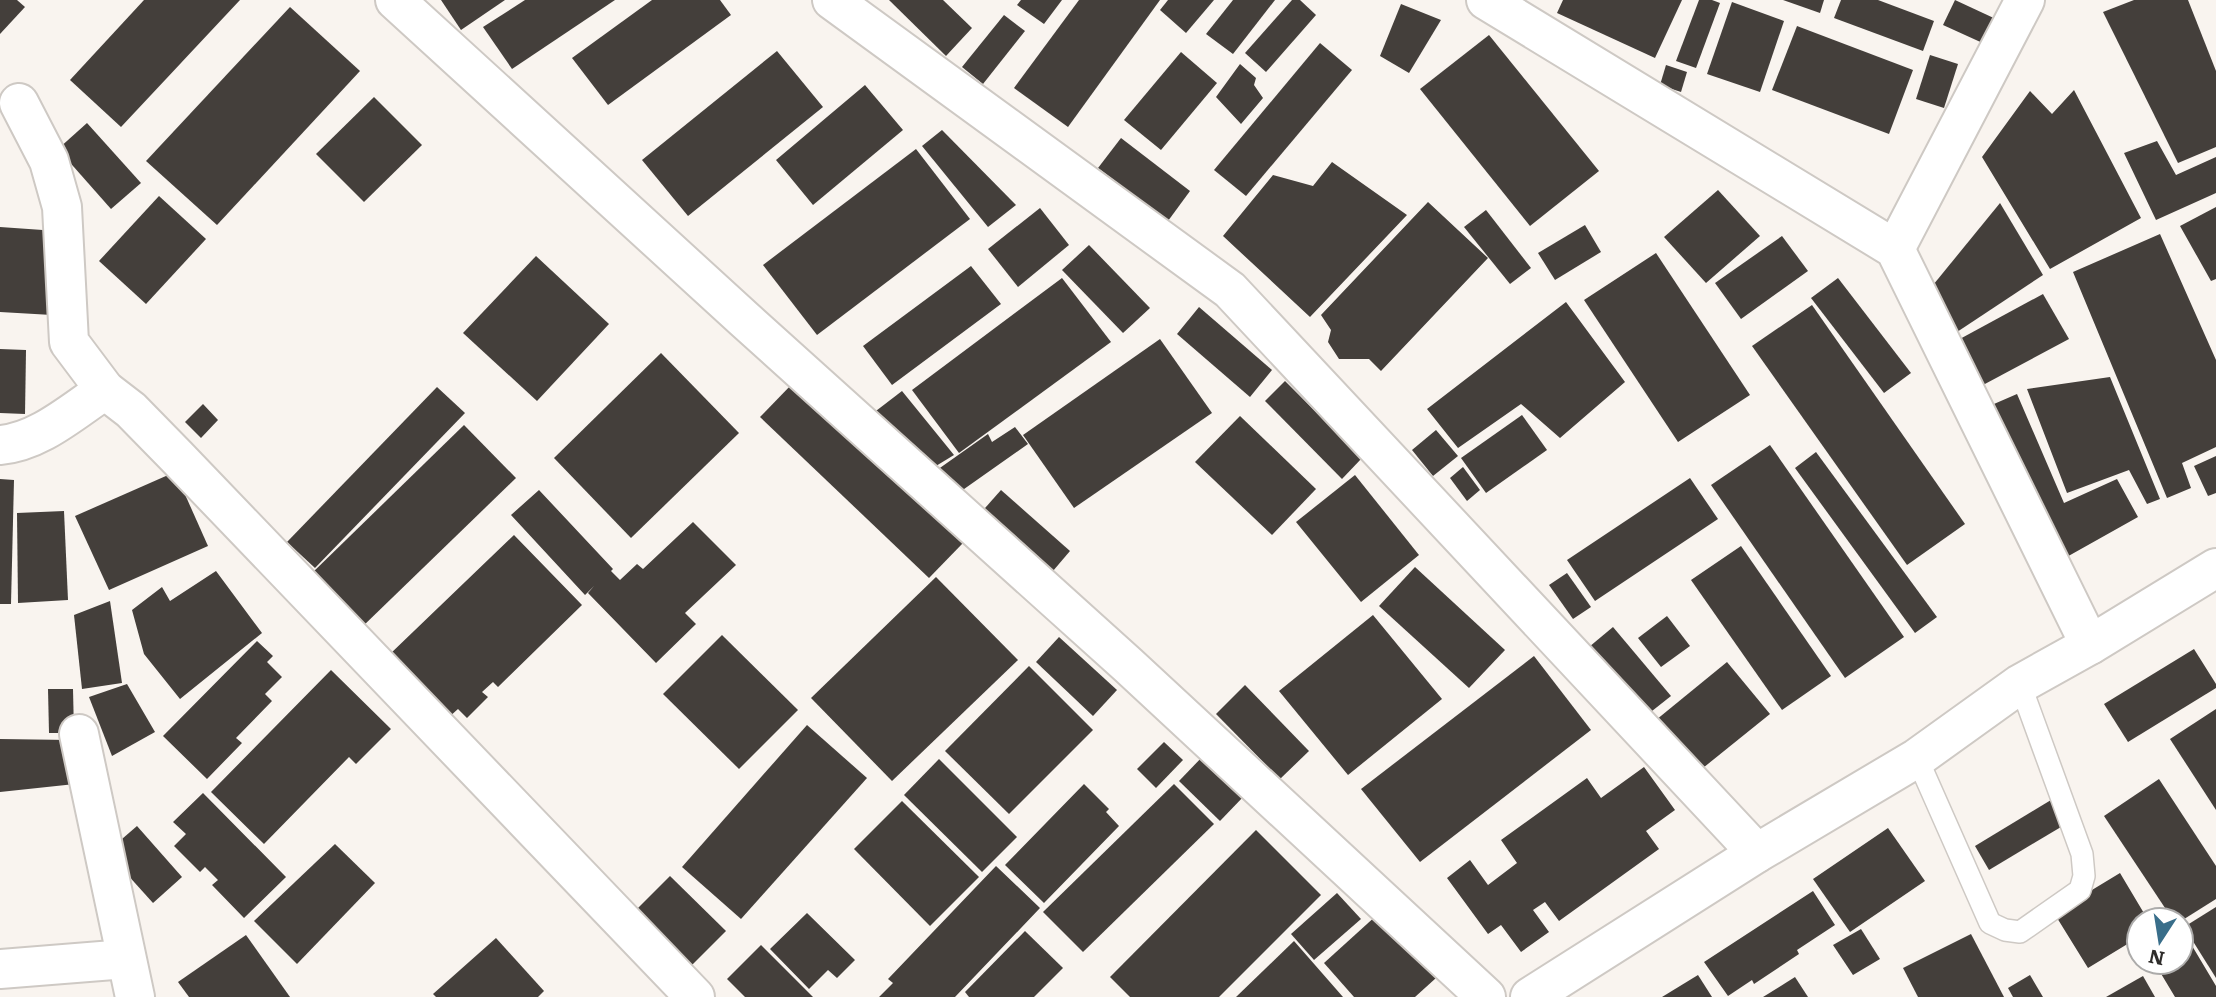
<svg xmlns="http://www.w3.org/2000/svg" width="2216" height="997" viewBox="0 0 2216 997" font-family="Literata,serif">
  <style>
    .building { fill: #443f3b }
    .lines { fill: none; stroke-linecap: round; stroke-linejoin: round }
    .lane-casing { stroke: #cec9c4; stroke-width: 24 }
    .street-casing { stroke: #cec9c4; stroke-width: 42 }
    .lane { stroke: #fff; stroke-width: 21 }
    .street { stroke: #fff; stroke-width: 38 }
  </style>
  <rect width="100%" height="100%" fill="#f9f4ef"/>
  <g class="building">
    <polygon points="0,0 17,0 25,7 0,34"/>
    <polygon points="144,0 240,0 121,127 70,80"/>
    <polygon points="441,0 505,0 461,30"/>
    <polygon points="525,0 615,0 512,69 483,27"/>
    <polygon points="652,0 720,0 731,15 608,105 572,58"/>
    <polygon points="889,0 943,0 972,28 946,56"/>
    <polygon points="1021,0 1062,0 1044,24 1017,5"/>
    <polygon points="1079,0 1160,0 1068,127 1014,88"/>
    <polygon points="1168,0 1214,0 1186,33 1160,10"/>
    <polygon points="1233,0 1275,0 1233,54 1206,34"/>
    <polygon points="1292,0 1300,0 1316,15 1266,72 1245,53"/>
    <polygon points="1563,0 1682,0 1655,58 1557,13"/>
    <polygon points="1699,0 1712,0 1720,3 1696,68 1676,61"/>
    <polygon points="1783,0 1824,0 1820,13"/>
    <polygon points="1841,0 1878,0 1934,21 1923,51 1834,18"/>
    <polygon points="1955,0 1998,20 1987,45 1943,25"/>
    <polygon points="2134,0 2188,0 2216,71 2216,147 2178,163 2103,12"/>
    <polygon points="1732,2 1784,21 1760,92 1707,74"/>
    <polygon points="1401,4 1441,20 1409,73 1380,56"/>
    <polygon points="290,7 360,71 217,225 146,161"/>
    <polygon points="1004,15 1025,31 983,84 962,67"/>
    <polygon points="1797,26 1913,70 1889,134 1772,90"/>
    <polygon points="1489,35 1599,171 1530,226 1420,89"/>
    <polygon points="1320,43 1352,70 1246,196 1214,170"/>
    <polygon points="777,51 823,107 688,216 642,160"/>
    <polygon points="1181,52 1217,83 1161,150 1124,120"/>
    <polygon points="1930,55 1958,64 1944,108 1916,99"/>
    <polygon points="1240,64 1256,78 1254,85 1263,98 1241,124 1216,97"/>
    <polygon points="1666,65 1687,72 1681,92 1660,85"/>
    <polygon points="865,85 903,130 813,205 776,160"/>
    <polygon points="2074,90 2141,218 2050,269 1982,157 2030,91 2052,114"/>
    <polygon points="374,97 422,145 364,202 316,154"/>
    <polygon points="87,123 141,183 111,209 58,149"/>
    <polygon points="942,130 1016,205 988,227 922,146"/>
    <polygon points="1121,138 1190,191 1168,221 1098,168"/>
    <polygon points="2157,141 2176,175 2216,157 2216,193 2156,220 2124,153"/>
    <polygon points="916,149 970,219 817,335 763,265"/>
    <polygon points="1332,162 1407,215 1310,317 1223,236 1273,175 1313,186"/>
    <polygon points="1718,190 1760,236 1706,283 1664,237"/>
    <polygon points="159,196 206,239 146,304 99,261"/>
    <polygon points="1428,202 1488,258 1381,371 1369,359 1339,359 1328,342 1331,330 1321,315"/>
    <polygon points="2000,203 2043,275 1957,332 1929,290"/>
    <polygon points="2216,207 2216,279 2211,281 2180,226"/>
    <polygon points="1040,208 1069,245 1018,287 988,249"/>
    <polygon points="1486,210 1531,268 1510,284 1464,227"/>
    <polygon points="1585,225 1601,252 1555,280 1538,253"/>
    <polygon points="0,227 57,231 52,315 0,312"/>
    <polygon points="2160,234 2216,360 2216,447 2182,463 2191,488 2167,498 2073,272"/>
    <polygon points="1782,236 1808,271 1741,319 1715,283"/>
    <polygon points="1089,245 1150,308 1123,333 1062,270"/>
    <polygon points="1656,253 1750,395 1678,442 1584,300"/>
    <polygon points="536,256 609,324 537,401 463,333"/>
    <polygon points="971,266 1001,304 892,385 863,346"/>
    <polygon points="1062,278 1111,342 959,453 912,390"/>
    <polygon points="1838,278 1911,373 1884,393 1811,298"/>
    <polygon points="2043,294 2069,339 1983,385 1958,340"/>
    <polygon points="1566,302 1625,382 1560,438 1521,404 1458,448 1427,409"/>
    <polygon points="1812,305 1965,524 1907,565 1752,346"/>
    <polygon points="1199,307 1272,370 1250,397 1177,334"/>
    <polygon points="1160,339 1212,413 1074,508 1023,435"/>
    <polygon points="0,349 26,350 25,414 0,413"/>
    <polygon points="661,353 739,433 631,538 554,458"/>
    <polygon points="2110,377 2160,499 2147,504 2129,470 2067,493 2027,389"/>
    <polygon points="1285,381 1362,458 1342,479 1265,401"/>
    <polygon points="793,383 963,543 929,578 760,417"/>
    <polygon points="437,387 465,413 315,568 287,542"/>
    <polygon points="902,391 954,455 931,469 872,414"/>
    <polygon points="2017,394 2064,503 2117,479 2138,517 2056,563 1987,407"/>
    <polygon points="203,404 218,420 201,438 185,422"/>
    <polygon points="1522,415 1547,450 1486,493 1461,458"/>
    <polygon points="1240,416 1316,489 1272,535 1195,462"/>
    <polygon points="464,425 516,478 361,628 309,576"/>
    <polygon points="1015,427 1028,444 957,494 937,470 988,434 992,442"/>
    <polygon points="1436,430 1458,456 1433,476 1412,450"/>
    <polygon points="1770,445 1904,637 1845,678 1711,485"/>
    <polygon points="1816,452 1937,617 1915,633 1795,468"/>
    <polygon points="2216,456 2216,493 2208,496 2194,466"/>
    <polygon points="1463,467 1480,490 1467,501 1450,478"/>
    <polygon points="175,472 208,546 109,590 75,516"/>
    <polygon points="1355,475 1419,555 1361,602 1296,522"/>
    <polygon points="1690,478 1718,519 1595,601 1567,560"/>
    <polygon points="0,479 14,480 11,604 0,604"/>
    <polygon points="539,490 613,569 611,571 620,580 637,564 643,569 693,522 736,565 685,613 696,624 656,663 588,593 594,586 585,595 511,515"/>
    <polygon points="1001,490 1070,551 1047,578 978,516"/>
    <polygon points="64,511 68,600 18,603 17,513"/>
    <polygon points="514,535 582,605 498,687 493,682 482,692 488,697 467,718 458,709 448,718 389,655"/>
    <polygon points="1741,546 1831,676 1782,710 1691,580"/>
    <polygon points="1415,567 1505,650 1469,688 1379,606"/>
    <polygon points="216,571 262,633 180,699 144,654 132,610 162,587 170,601"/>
    <polygon points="1567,573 1591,607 1573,619 1549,585"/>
    <polygon points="936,577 1018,660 892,781 811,698"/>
    <polygon points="110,601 122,683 82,689 74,615"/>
    <polygon points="1373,615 1442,699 1348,775 1279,691"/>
    <polygon points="1667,616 1690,646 1661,667 1638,638"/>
    <polygon points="1613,627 1671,696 1647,715 1589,647"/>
    <polygon points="722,635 798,710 739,769 663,694"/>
    <polygon points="1059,637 1117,690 1093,716 1036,662"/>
    <polygon points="257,641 273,656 267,662 282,677 265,694 272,701 236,738 242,743 207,779 163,736"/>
    <polygon points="2194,649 2216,684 2216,688 2128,742 2104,704"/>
    <polygon points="1534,656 1591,730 1420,862 1361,789"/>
    <polygon points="1727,662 1770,714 1698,772 1656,720"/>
    <polygon points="1029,666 1093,730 1009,814 945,751"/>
    <polygon points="331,670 391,729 356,764 349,757 264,844 211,792"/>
    <polygon points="127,684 155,732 112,756 89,697"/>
    <polygon points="1245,685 1309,751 1280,779 1216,714"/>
    <polygon points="48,689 73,689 74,733 49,733"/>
    <polygon points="2216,709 2216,810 2170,739"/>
    <polygon points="807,725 867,778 741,919 682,867"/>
    <polygon points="0,739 70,740 75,784 0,792"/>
    <polygon points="1164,742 1183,760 1156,788 1137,769"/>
    <polygon points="1205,754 1245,795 1220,821 1179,781"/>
    <polygon points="939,759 1017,837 982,872 904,795"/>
    <polygon points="1644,767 1675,810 1646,831 1659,849 1559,921 1545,902 1533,910 1549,932 1521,952 1501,925 1488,934 1447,878 1470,860 1488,885 1517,863 1501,840 1587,778 1601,798"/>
    <polygon points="2159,779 2216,866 2216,899 2181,921 2173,920 2104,816"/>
    <polygon points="1084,784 1109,809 1106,812 1119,826 1044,903 1005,865"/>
    <polygon points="1174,784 1214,824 1083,952 1043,912"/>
    <polygon points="203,793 286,877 244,918 212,885 218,880 205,867 200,872 174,846 186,834 173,822"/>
    <polygon points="2051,800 2066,824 1989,870 1975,846"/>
    <polygon points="902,801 979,877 930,926 854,849"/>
    <polygon points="137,826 182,877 153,903 107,852"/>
    <polygon points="1888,828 1925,881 1850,932 1813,879"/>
    <polygon points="1256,830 1321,895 1219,997 1130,997 1110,977"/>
    <polygon points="335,844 375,883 297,964 254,921"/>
    <polygon points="996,866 1040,908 955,997 879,997 893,983 888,979"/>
    <polygon points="2120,873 2148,920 2139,920 2139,937 2088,968 2054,913"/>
    <polygon points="670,876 726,931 691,966 635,911"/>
    <polygon points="1813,891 1835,925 1797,950 1799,954 1754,984 1752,980 1728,996 1704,962"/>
    <polygon points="1337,893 1361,919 1314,960 1291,934"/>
    <polygon points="2216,907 2216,978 2184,927"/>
    <polygon points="807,913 855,960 837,978 828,970 809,989 770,949"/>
    <polygon points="1378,914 1436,978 1415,997 1354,997 1324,963"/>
    <polygon points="1861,929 1880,959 1853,975 1833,945"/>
    <polygon points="1025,931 1063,968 1034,997 969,997 965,992"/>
    <polygon points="1971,934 2004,997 1918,997 1903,968"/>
    <polygon points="2185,934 2216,986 2216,997 2175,997 2154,962 2181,962 2181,937"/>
    <polygon points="246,935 290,997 189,997 178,982"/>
    <polygon points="496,938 544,991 538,997 436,997 433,994"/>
    <polygon points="1294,941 1343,997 1236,997"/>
    <polygon points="761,945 813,997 745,997 727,979"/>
    <polygon points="1698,975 1712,997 1662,997"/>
    <polygon points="2030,975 2043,997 2013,997 2008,988"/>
    <polygon points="2143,976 2155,997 2106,997"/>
    <polygon points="1795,977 1808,997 1763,997"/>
  </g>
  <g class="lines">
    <g class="lane-casing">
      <polyline id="lane" points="1917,758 1990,923 2005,930 2020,932 2080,890 2084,876 2082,854 2020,684"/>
    </g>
    <g class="street-casing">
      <g id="street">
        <polyline points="395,0 744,319 1128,665 1486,997"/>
        <polyline points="832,0 1230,290 1757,853"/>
        <polyline points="1486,0 1895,249 2090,645"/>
        <polyline points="19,103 49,161 62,207 69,342 105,390 131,410 177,457 695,997"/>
        <polyline points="1895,249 2025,0"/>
        <path d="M0,445C39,442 73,411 105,390"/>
        <polyline points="79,734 135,997"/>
        <polyline points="0,969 126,959"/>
        <polyline points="1530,997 1757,853 1917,758 2020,684 2090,645 2216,568"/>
      </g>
    </g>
    <use href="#lane" class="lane"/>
    <use href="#street" class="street"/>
  </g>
  <g transform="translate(2160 941) rotate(192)"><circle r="33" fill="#ffffff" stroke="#acabaa" stroke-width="2"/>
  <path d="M0-5L12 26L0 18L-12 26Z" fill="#396e8a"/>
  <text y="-10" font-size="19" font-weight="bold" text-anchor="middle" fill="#2f2d2b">N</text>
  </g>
</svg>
